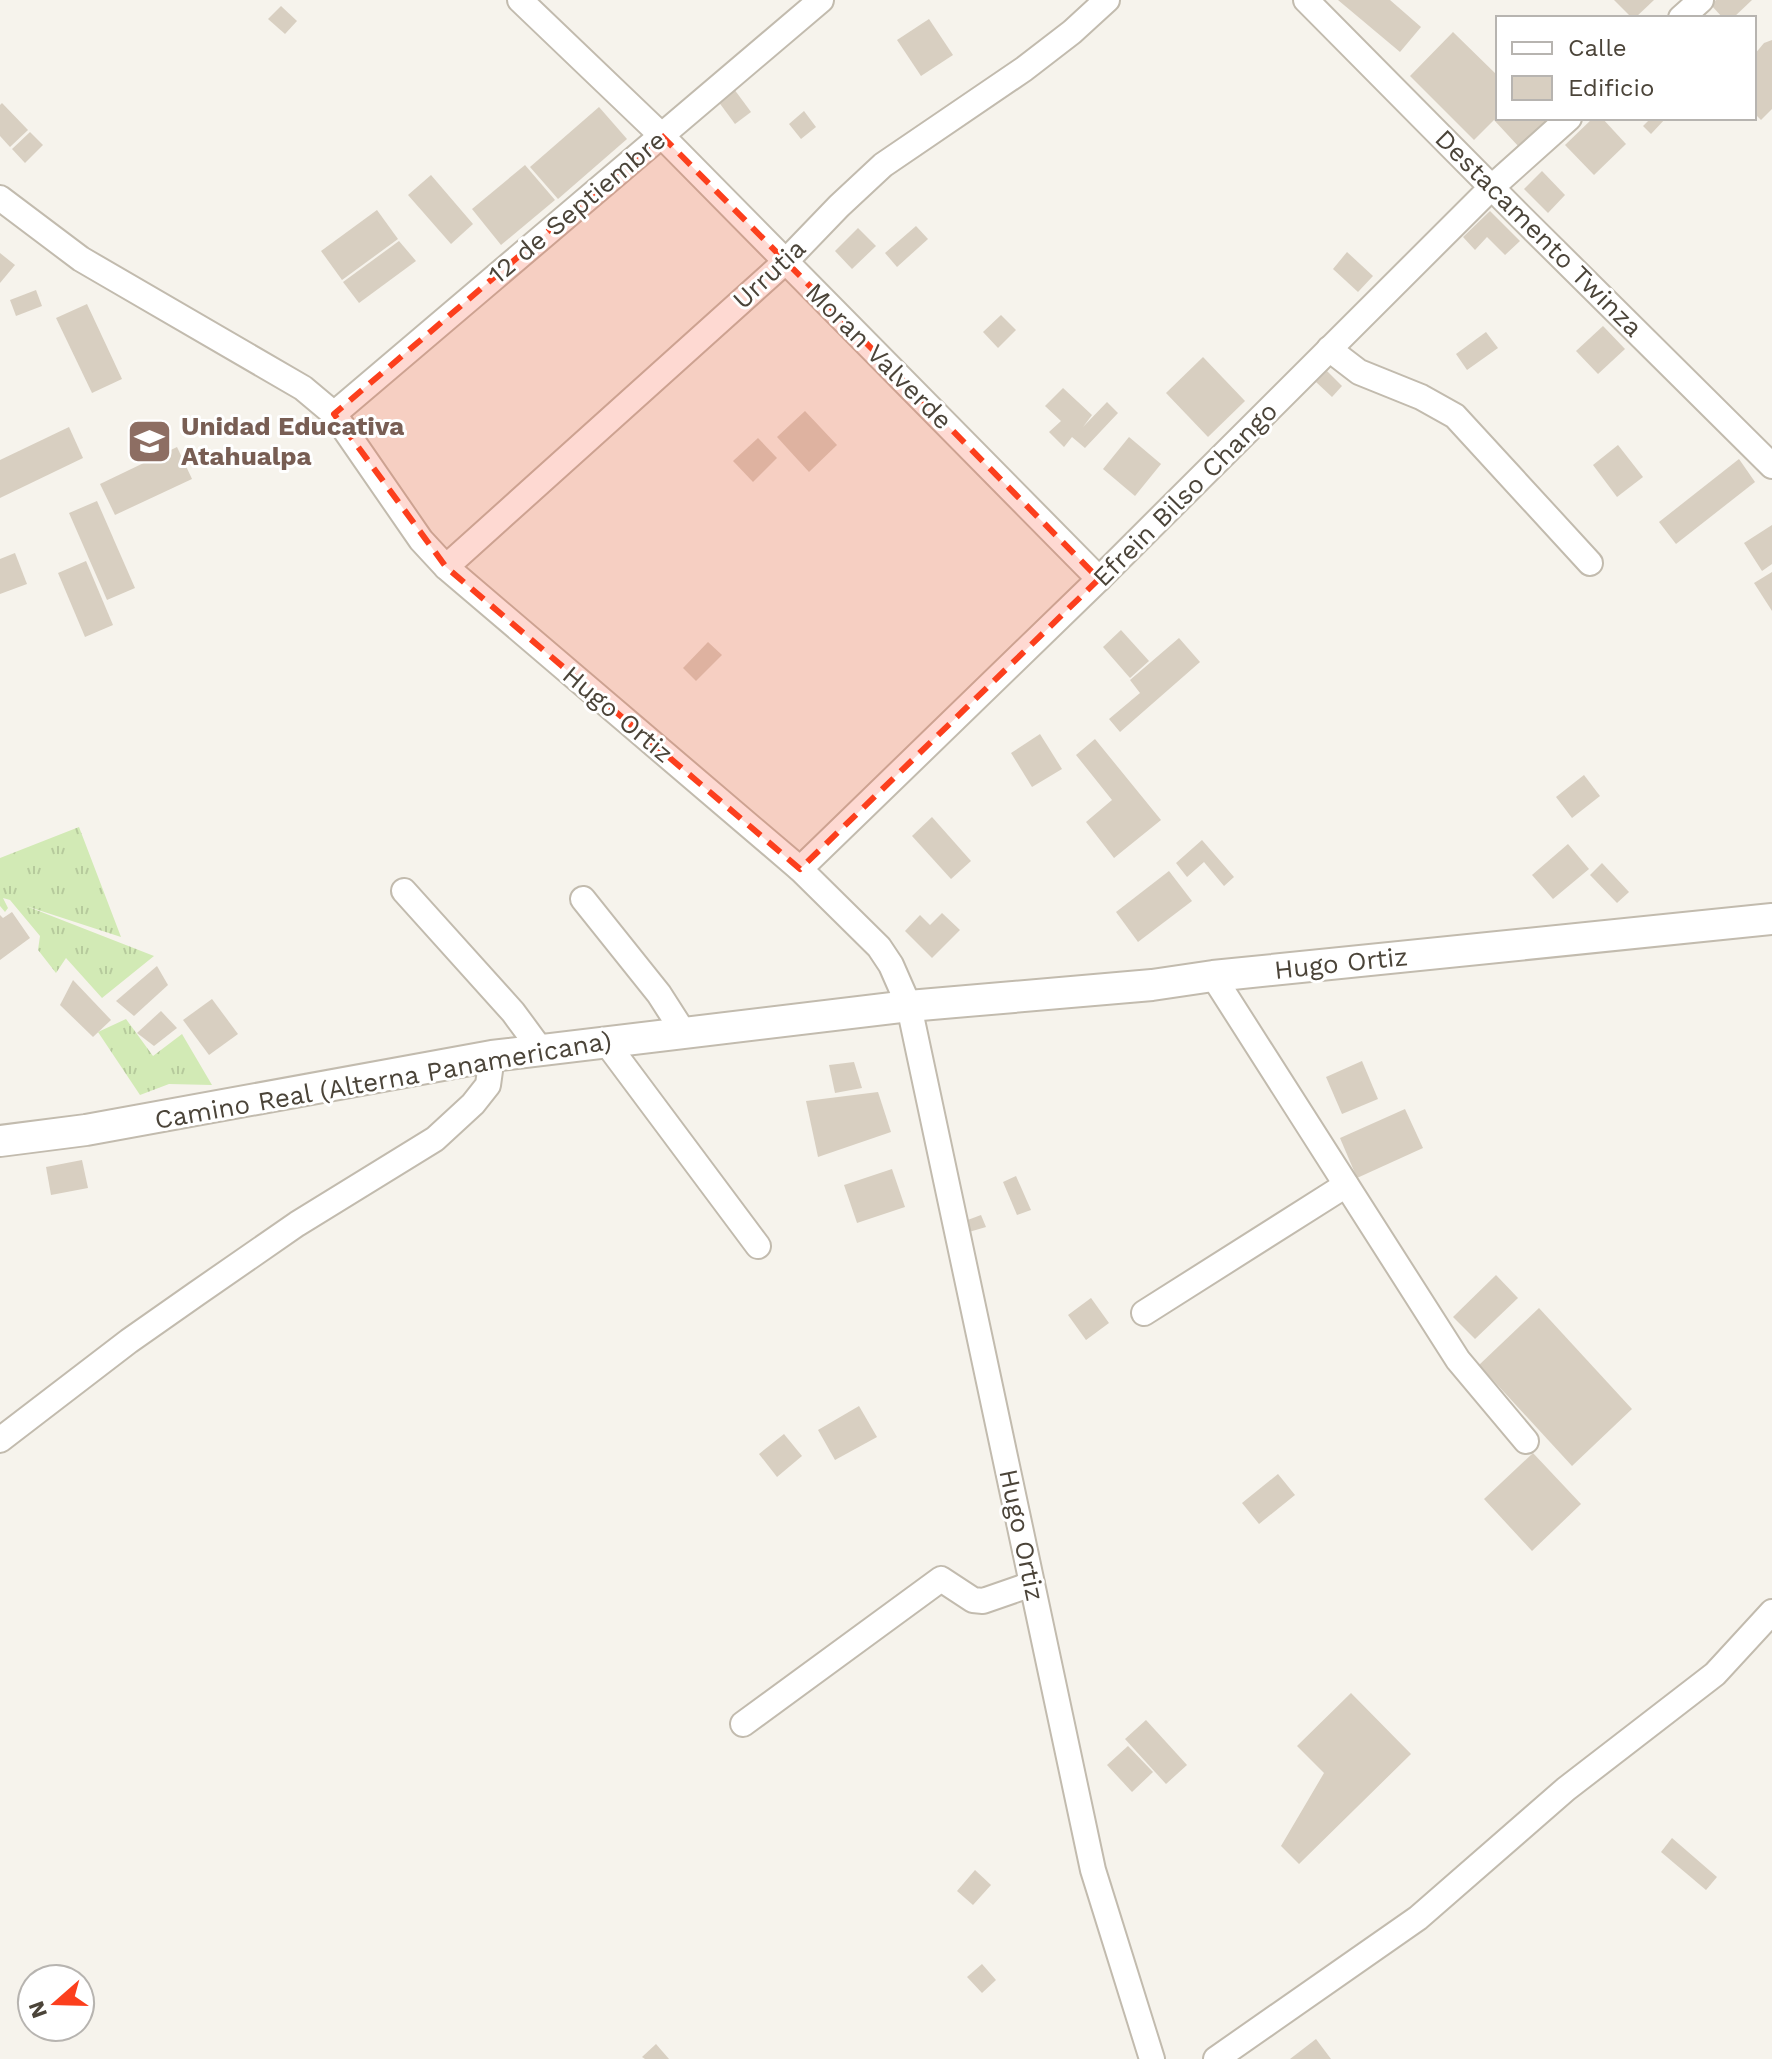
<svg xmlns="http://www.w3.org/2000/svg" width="1772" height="2059" font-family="'Work Sans',sans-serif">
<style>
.grass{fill:url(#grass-tufts)}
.building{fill:#d8cfc1}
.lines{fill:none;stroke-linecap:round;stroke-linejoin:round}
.minor-casing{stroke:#c2bbae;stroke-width:28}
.tertiary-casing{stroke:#c2bbae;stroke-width:34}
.minor{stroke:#fff;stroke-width:24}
.tertiary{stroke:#fff;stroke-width:30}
.marked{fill:#fc3f1d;fill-opacity:0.2;stroke:#fc3f1d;stroke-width:6;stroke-dasharray:16 10;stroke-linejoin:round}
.labels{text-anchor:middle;stroke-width:6;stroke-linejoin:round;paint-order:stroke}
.street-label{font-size:26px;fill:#4b4439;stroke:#fff}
.education-label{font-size:26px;font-weight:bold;fill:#785e54;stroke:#fff;text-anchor:start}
</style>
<defs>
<pattern id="grass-tufts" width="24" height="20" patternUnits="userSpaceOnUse" patternTransform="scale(2)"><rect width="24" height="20" fill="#d2eab5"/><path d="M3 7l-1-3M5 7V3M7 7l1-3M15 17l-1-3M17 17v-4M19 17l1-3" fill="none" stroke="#b6ca9c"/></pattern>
</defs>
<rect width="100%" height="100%" fill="#f6f3ec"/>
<g class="grass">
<polygon points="79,827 121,937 26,906 154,956 102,998 66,958 56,973 38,950 40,936 10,900 3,898 8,908 5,912 0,906 0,858"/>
<polygon points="126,1019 153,1056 182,1034 212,1085 169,1084 140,1095 98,1032"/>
</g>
<g class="building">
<polygon points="1338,0 1390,0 1421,27 1400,52"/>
<polygon points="1614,0 1654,0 1635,18 1632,18"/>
<polygon points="1716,0 1752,0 1733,18 1723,18 1711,5"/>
<polygon points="281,6 297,21 285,34 268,19"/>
<polygon points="929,19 953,55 921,76 897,40"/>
<polygon points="1453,32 1498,76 1498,118 1555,118 1519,147 1494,120 1474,140 1410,76"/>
<polygon points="1772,40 1772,109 1761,120 1754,113 1754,55 1764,43"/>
<polygon points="734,89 751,112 735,124 718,101"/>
<polygon points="2,103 28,130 10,147 0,136 0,105"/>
<polygon points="599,107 627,139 558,199 530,167"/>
<polygon points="804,111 816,127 801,139 789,124"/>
<polygon points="1593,118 1602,118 1626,144 1594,175 1565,145"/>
<polygon points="1649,118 1666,118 1651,134 1643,126 1650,119"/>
<polygon points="30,132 43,145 25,163 12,149"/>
<polygon points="525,165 555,200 501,245 472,209"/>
<polygon points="1542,171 1565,195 1548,213 1524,189"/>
<polygon points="431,175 473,224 451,244 408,195"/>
<polygon points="377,210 398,239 342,280 321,251"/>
<polygon points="1490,211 1520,241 1505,255 1487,237 1475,250 1463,237"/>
<polygon points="916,226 928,239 897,267 885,253"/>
<polygon points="858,228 876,246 852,269 835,251"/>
<polygon points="399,241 416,261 359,303 343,282"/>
<polygon points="1347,252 1373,276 1358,292 1333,269"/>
<polygon points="0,253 15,265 0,283"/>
<polygon points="36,290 42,306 16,316 10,300"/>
<polygon points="87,304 122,379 92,393 56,318"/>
<polygon points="1001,315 1016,330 998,348 983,332"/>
<polygon points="1603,326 1625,349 1598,374 1576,351"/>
<polygon points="1486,332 1498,348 1467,370 1456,354"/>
<polygon points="1203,357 1245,401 1208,437 1166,393"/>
<polygon points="1327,371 1342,386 1332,397 1316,382"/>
<polygon points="1063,388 1092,415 1083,427 1107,402 1118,413 1085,448 1072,437 1064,447 1049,432 1061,421 1045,406"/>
<polygon points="805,411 837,445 809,472 777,437"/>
<polygon points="69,427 83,458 0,498 0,460"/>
<polygon points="1129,437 1161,464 1135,496 1103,469"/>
<polygon points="758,438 777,458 753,482 733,461"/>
<polygon points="1618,445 1643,477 1617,497 1593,465"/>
<polygon points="177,447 192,479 115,515 100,484"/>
<polygon points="1739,459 1755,482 1676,544 1659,522"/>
<polygon points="97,501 135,588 107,600 69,513"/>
<polygon points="1772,525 1772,564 1762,571 1744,543"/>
<polygon points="15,553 27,584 0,594 0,559"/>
<polygon points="86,561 113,625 85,637 58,573"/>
<polygon points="1772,572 1772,611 1754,583"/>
<polygon points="1121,630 1149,661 1130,678 1103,647"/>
<polygon points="1179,638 1200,662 1120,732 1109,719 1140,693 1130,680"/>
<polygon points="708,642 722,655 696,681 683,668"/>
<polygon points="1040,734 1062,769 1032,787 1011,753"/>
<polygon points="1095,739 1161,820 1114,858 1086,822 1112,800 1076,755"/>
<polygon points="1584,775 1600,796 1572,818 1556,797"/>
<polygon points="932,817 971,861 951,879 912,836"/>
<polygon points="1202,840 1234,877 1224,886 1204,862 1187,877 1176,863"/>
<polygon points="1568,844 1589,869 1553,899 1532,875"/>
<polygon points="1602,863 1629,892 1617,903 1590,875"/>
<polygon points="1169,871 1192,901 1138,942 1116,912"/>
<polygon points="12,912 30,938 0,960 0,915 3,918"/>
<polygon points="942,913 960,930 932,958 905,931 920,915 930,925"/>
<polygon points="157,966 168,985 134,1016 116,1001"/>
<polygon points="73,980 111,1020 93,1037 60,1005"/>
<polygon points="212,999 238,1034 209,1055 183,1020"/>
<polygon points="161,1011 177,1028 154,1046 137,1033"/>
<polygon points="1362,1061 1378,1099 1342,1114 1326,1077"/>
<polygon points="854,1062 862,1088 835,1093 829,1065"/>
<polygon points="878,1092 891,1132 818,1157 806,1101"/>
<polygon points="1405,1109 1423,1148 1357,1178 1340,1138"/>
<polygon points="82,1160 88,1188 51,1195 46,1167"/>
<polygon points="892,1169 905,1207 857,1223 844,1185"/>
<polygon points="1016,1176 1031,1210 1017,1215 1003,1182"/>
<polygon points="981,1215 986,1227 969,1232 965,1221"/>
<polygon points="1496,1275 1518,1298 1475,1339 1453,1317"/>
<polygon points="1091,1298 1109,1323 1086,1340 1068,1315"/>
<polygon points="1539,1308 1632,1409 1572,1466 1479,1365"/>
<polygon points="859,1406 877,1437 835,1460 818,1430"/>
<polygon points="784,1434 802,1456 777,1477 759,1454"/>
<polygon points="1533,1453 1581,1504 1532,1551 1484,1499"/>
<polygon points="1278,1474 1295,1495 1259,1524 1242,1503"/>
<polygon points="1351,1693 1411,1754 1299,1864 1281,1846 1324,1773 1297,1746"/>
<polygon points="1146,1720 1187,1765 1166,1784 1125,1739"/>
<polygon points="1128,1746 1153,1772 1132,1792 1107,1765"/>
<polygon points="1672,1838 1717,1877 1706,1890 1661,1852"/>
<polygon points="975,1870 991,1885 973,1905 957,1891"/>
<polygon points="982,1964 996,1980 982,1993 967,1977"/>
<polygon points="1316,2039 1331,2059 1290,2059"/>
<polygon points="656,2044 669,2059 645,2059 642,2057"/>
</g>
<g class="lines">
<defs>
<g id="minor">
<polyline points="520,0 661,135 1099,579"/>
<polyline points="1306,0 1522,218 1772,466"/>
<polyline points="1681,18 1701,0"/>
<polyline points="0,198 81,259 303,388 334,414 421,540 446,567 800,869 879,947 891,965 909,1006 1093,1870 1152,2059"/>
<polyline points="1329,349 1359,372 1421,397 1455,416 1590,563"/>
<polyline points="334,414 821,0"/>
<polyline points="446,567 786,261 839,206 883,165 1024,69 1072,32 1107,0"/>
<polyline points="800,869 1099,579 1492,187 1569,118"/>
<polyline points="404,891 513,1012 541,1050"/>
<polyline points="583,899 659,994 684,1033"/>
<polyline points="1213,976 1458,1360 1526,1441"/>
<polyline points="605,1041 758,1246"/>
<polyline points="1144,1313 1346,1185"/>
<polyline points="0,1440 129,1341 196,1294 297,1224 435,1139 473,1104 488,1085 492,1056"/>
<polyline points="743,1724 941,1579 973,1600 983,1601 1032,1584"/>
<polyline points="1216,2059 1418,1918 1566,1789 1715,1674 1772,1612"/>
</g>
<polyline id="tertiary" points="0,1141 86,1130 492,1056 909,1006 1152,985 1213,976 1772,919"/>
</defs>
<use href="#minor" class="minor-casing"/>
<use href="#tertiary" class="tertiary-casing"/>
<use href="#minor" class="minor"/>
<use href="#tertiary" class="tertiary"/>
</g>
<path class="marked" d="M661,135L1099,579L800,869L446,567L334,414Z"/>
<defs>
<symbol id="school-square" viewBox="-11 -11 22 22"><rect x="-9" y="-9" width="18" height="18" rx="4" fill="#8d6e63" stroke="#fff"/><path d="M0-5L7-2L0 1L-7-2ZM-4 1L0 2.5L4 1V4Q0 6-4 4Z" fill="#fff"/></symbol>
</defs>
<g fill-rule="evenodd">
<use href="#school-square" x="124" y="416" width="51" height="51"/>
</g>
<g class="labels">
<g class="street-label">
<text transform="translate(577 207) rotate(-40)" y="9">12 de Septiembre</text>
<text transform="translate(1539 233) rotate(45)" y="9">Destacamento Twinza</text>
<text transform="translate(769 274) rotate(-43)" y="9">Urrutia</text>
<text transform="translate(879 356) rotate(45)" y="9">Moran Valverde</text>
<text transform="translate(1185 494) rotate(-45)" y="9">Efrein Bilso Chango</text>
<text transform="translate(618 714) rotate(40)" y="9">Hugo Ortiz</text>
<text transform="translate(1341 963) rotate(-6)" y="9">Hugo Ortiz</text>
<text transform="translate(383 1080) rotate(-10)" y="9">Camino Real (Alterna Panamericana)</text>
<text transform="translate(1022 1535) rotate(78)" y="9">Hugo Ortiz</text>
</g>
<g class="education-label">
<text x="181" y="435">Unidad Educativa<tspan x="181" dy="30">Atahualpa</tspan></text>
</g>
</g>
<rect x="1496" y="16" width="260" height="104" fill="#ffffff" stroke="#b7b4b0" stroke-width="2"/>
<rect x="1512" y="42" width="40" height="12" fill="#ffffff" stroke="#b7b4b0" stroke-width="2"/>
<text x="1568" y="56" font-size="24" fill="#4b4439">Calle</text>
<rect x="1512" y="76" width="40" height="24" fill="#d8cfc1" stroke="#b7b4b0" stroke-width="2"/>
<text x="1568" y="96" font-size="24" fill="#4b4439">Edificio</text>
<g transform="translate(56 2003) rotate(250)"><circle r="38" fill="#ffffff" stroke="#b7b4b0" stroke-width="2"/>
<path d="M0-6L14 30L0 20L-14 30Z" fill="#fc3f1d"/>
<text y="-12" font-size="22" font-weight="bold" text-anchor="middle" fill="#4b4439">N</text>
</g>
</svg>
